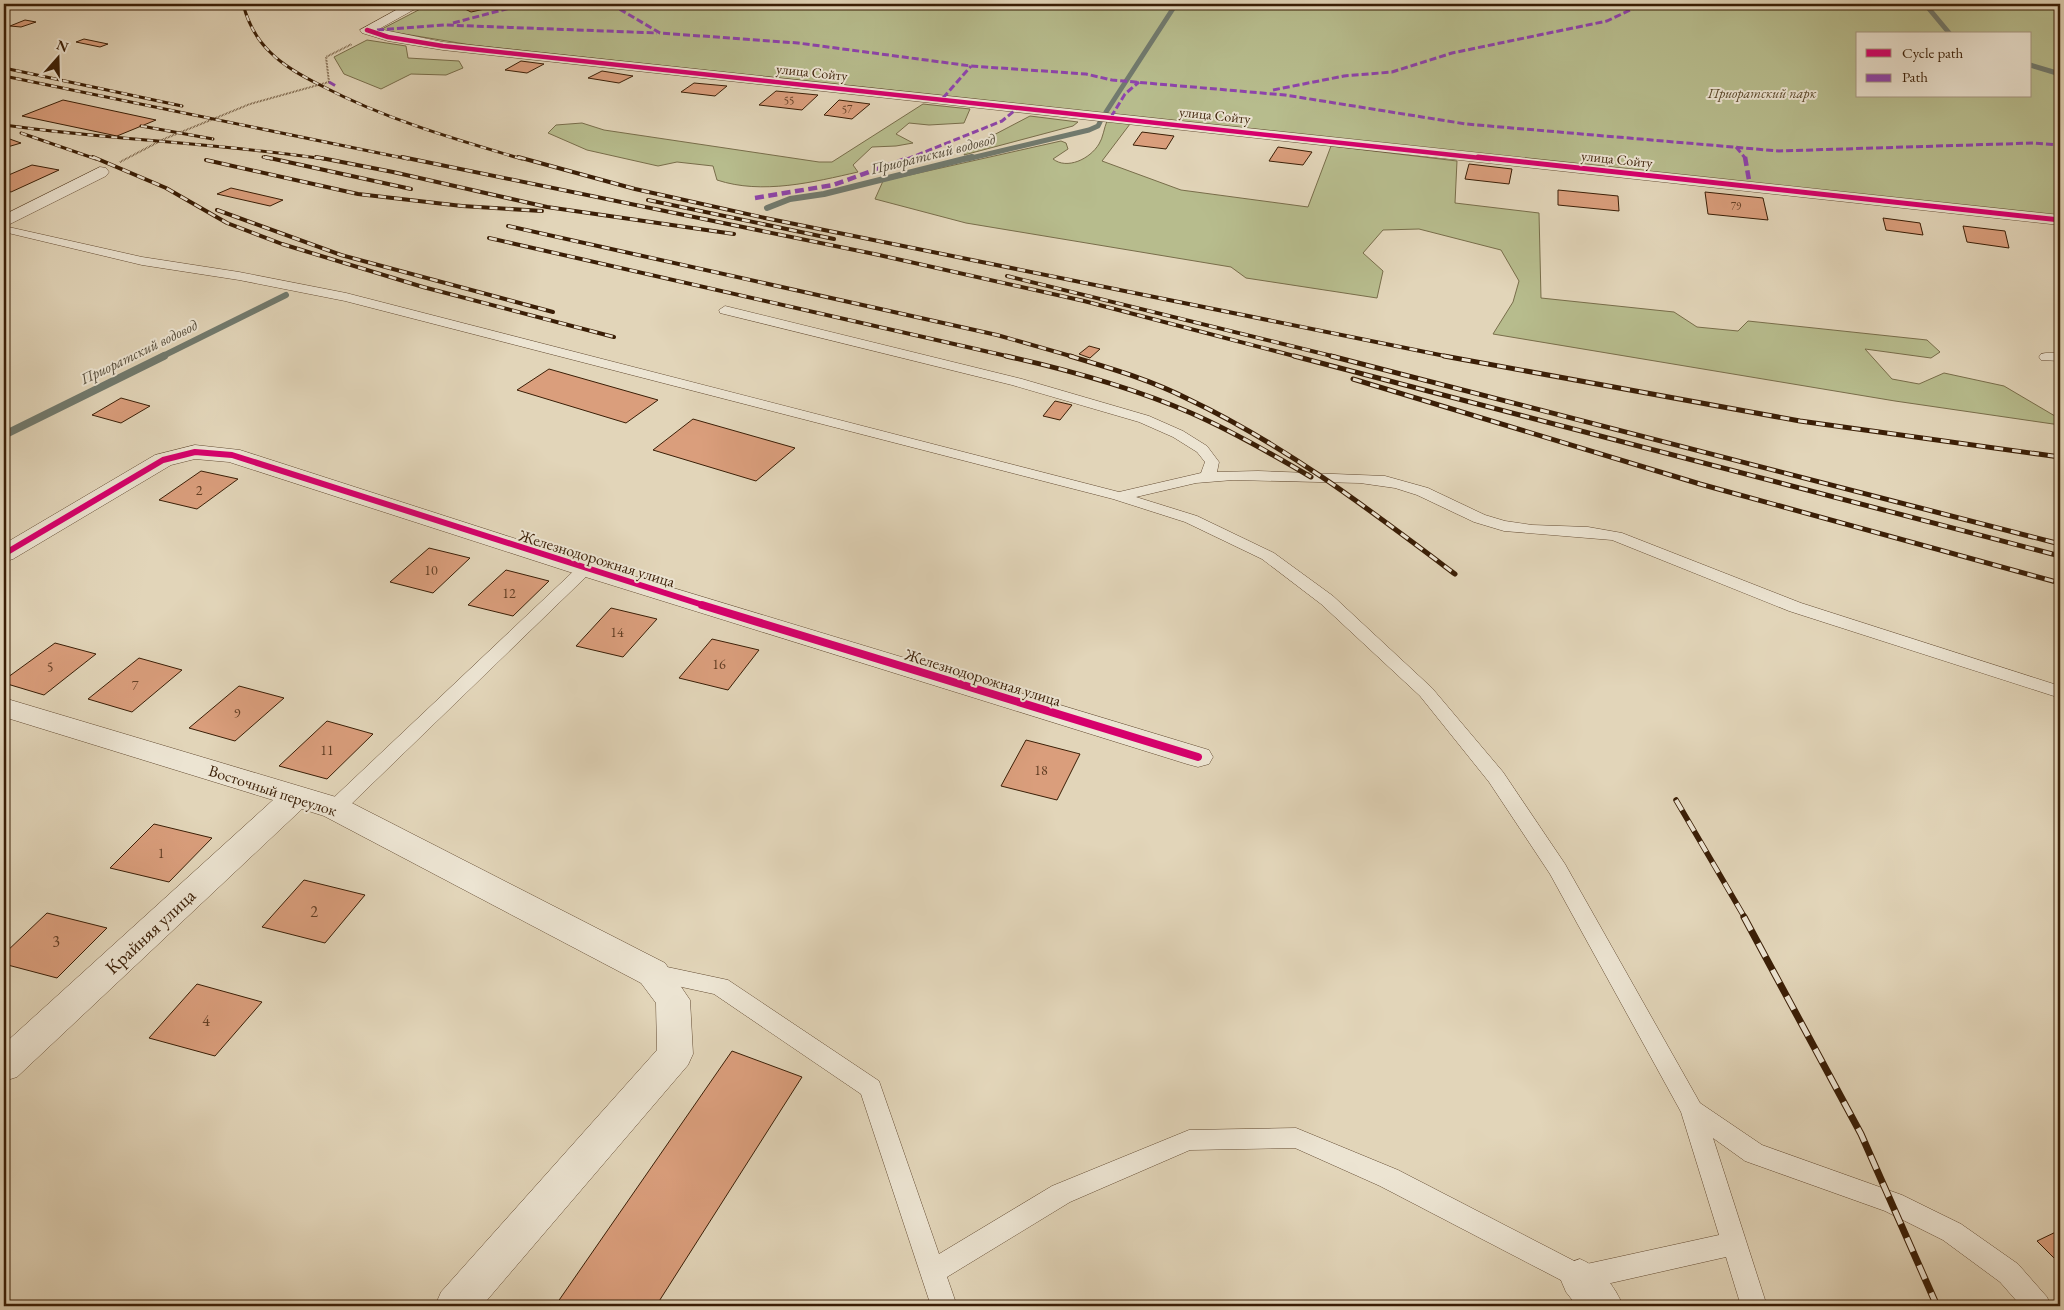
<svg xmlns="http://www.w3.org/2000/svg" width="2064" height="1310" font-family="'EB Garamond',serif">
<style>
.green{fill:#b7bc8d;stroke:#786d4a;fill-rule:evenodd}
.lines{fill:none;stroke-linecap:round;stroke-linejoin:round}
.stream-far2{stroke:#717a6e;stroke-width:5}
.stream-far1{stroke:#717a6e;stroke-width:6}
.stream{stroke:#717a6e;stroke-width:8}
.building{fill:#da9e7c;stroke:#3a1e06}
.lane-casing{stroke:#644c33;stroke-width:1}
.street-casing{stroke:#644c33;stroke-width:1}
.path{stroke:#3a1e06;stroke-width:2;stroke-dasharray:0.5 1;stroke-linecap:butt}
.lane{fill:#ece4d2;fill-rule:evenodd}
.street{fill:#ece4d2;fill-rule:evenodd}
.rail-far4-casing{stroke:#3a1e06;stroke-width:3}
.rail-far3-casing{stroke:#3a1e06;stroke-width:4}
.rail-far2-casing{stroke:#3a1e06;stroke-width:5}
.rail-far1-casing{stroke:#3a1e06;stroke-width:5.5}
.rail-casing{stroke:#3a1e06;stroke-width:7}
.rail-far4{stroke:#ece4d2;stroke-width:2;stroke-dasharray:6;stroke-linecap:butt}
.rail-far3{stroke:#ece4d2;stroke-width:2.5;stroke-dasharray:8;stroke-linecap:butt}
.rail-far2{stroke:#ece4d2;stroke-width:3;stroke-dasharray:9;stroke-linecap:butt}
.rail-far1{stroke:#ece4d2;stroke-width:4;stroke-dasharray:12;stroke-linecap:butt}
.rail{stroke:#ece4d2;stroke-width:5;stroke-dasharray:15;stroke-linecap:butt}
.quiet-far1{stroke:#8e44ad;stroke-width:3;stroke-dasharray:7 3;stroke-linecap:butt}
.quiet{stroke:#8e44ad;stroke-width:4.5;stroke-dasharray:9 4.5;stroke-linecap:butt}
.cycleway-far3-casing{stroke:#ece4d2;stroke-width:6}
.cycleway-far2-casing{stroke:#ece4d2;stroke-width:7}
.cycleway-far1-casing{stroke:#ece4d2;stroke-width:9}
.cycleway-casing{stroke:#ece4d2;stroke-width:11}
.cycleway-far3{stroke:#d6006c;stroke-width:4.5}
.cycleway-far2{stroke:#d6006c;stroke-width:5}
.cycleway-far1{stroke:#d6006c;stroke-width:6}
.cycleway{stroke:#d6006c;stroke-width:8}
.labels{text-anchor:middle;stroke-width:4;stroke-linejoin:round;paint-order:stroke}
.far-number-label{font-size:11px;fill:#623e24}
.far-street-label{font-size:14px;fill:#3a1e06;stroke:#ece4d2}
.far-park-label{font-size:14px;font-style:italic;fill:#594628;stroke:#ece4d2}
.number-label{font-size:14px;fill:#623e24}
.far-water-label{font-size:15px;font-style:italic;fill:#554c3a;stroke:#ece4d2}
.street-label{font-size:16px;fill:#3a1e06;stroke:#ece4d2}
.near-number-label{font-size:16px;fill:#623e24}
.near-street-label{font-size:19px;fill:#3a1e06;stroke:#ece4d2}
</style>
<rect width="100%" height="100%" fill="#e2d5b9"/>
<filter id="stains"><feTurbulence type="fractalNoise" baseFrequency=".004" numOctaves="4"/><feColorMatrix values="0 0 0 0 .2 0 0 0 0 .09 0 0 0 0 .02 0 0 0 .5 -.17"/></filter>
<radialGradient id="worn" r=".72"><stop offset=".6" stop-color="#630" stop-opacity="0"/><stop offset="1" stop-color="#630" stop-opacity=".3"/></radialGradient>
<g class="green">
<path d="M430,4H2060V216L471,45L380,30ZM1858,34H2030V96H1858Z"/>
<polygon points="367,40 406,46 408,58 459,61 463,68 446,75 411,74 381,89 344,74 334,57"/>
<path d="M923,104L970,109L964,123L929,125L909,123L896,134L913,143L896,146L872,147L853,165L858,172C814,182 762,195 717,180L713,166L677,162L658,166L587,150L548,133L556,125L582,123L604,130L819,162H832Z"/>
<polygon points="1030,116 1078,122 1073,126 964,155 967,149"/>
<path d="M1107,121L1130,124L1102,161L1181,190L1308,207L1331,146L1457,161L1455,203L1539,213L1541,298L1674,312L1697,327L1738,331L1748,321L1927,340L1940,352L1931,358L1865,349L1892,379L1919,384L1944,373L2004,386L2060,419V425L1895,401L1493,334L1513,302L1519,281L1501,250L1419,229L1383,230L1363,253L1383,271L1377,298L1246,278L1231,267L966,223L875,199L883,181L1061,141L1066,143L1068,149L1053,159C1067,170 1090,159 1099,144C1103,138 1104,128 1107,121Z"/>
</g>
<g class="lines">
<g class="stream-far2">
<polyline points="1925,4 1950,34"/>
<polyline points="2030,65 2060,74"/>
<polyline points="1106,112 1176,4"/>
<polyline points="967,159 1089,130 1098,126 1101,120"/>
</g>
<g class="stream-far1">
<polyline points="767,208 790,199 824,194 972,157"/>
<polyline points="161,357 286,295"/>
</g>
<polyline class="stream" points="4,435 164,356"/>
</g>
<g class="building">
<polygon points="455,4 501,4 503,5 471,12"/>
<polygon points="25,20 36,22 21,27 10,26"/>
<polygon points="84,39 108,44 100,47 76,42"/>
<polygon points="521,61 544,64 527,73 505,70"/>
<polygon points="602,71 633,76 619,83 588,78"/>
<polygon points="694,83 727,86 715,96 681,92"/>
<polygon points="776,91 818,95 802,110 759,105"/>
<polygon points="63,100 156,120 117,136 22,116"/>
<polygon points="839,100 870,104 852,119 824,115"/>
<polygon points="1142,132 1174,136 1166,149 1133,145"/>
<polygon points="4,137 21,143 4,148"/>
<polygon points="1278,147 1312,152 1303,165 1269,161"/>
<polygon points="1469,164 1512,169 1509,184 1465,179"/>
<polygon points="32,165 59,170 11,192 4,190 4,177"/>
<polygon points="231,188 283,200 270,206 217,194"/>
<polygon points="1558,190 1618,196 1619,211 1558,205"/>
<polygon points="1705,192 1763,198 1768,220 1708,214"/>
<polygon points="1883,218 1920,223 1923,235 1886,230"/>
<polygon points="1963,226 2005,231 2009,248 1967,242"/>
<polygon points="1089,346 1100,349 1090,358 1079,354"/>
<polygon points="549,369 658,400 626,423 517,390"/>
<polygon points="121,398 150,406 121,423 92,415"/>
<polygon points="1055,401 1072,405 1060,420 1043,416"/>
<polygon points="693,419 795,448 756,481 653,450"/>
<polygon points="201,471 238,479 197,509 159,500"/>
<polygon points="429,548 470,558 433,593 390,582"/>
<polygon points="506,570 549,581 513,616 468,605"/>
<polygon points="611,608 657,619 623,657 576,646"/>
<polygon points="712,639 759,650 728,690 679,678"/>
<polygon points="55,643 96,654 44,695 4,683 4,680"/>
<polygon points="139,658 182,670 132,712 88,699"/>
<polygon points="239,686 284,698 235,741 189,728"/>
<polygon points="327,721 373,734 327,779 279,766"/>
<polygon points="1026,740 1080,754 1057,800 1001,786"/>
<polygon points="154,824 212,838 169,882 110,868"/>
<polygon points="304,880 365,895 325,943 262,927"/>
<polygon points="47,913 107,928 57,978 4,964 4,954"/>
<polygon points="197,984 262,1002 215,1056 149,1038"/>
<polygon points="732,1051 802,1077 656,1306 555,1306"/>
<polygon points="2060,1230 2060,1264 2037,1241"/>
</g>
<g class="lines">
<defs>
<g id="lane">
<polygon points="4,226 142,257 239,272 346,293 1119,492 1201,473 1205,462 1197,452 1173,437 1139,422 1012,385 720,313 719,310 725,306 1022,379 1149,416 1183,431 1207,446 1219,462 1217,472 1258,471 1385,476 1428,488 1485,515 1505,521 1532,525 1588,527 1622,533 1801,603 2060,686 2060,698 1789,611 1612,540 1504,531 1474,522 1417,495 1395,488 1360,483 1233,480 1196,483 1136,497 1197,516 1274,553 1333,596 1432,688 1503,772 1565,864 1700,1103 1762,1145 1902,1195 1961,1224 2018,1264 2047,1297 2051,1306 2021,1306 2000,1282 1943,1240 1885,1211 1745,1161 1713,1138 1767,1306 1741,1306 1726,1257 1580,1290 1380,1186 1295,1148 1190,1150 1070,1202 947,1277 957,1306 931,1306 861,1094 714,994 645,979 642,973 645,967 653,964 728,980 879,1081 939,1254 1052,1186 1189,1130 1296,1128 1398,1170 1582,1265 1719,1235 1681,1112 1550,874 1489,782 1420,696 1321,604 1262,559 1185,522 1113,499 345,301 239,280 142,265 4,232"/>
<polygon points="2046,353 2060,353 2060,361 2041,360 2039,357 2041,354"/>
<polygon points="585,564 593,569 591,572 342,813 335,815 328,813 325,808 328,803 579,566"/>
</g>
<g id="street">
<polygon points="407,4 424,4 379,29 443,42 2060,215 2060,225 443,50 388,41 362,33 360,30"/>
<polygon points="100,167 106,168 109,172 106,176 4,227 4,215"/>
<polygon points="195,445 240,450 594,564 1209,750 1213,757 1209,764 1198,767 1187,764 576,574 229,462 195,459 171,465 13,559 4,562 4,544 155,455"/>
<polygon points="4,698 346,800 665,963 690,1000 693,1054 688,1065 482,1306 435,1306 441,1292 657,1050 656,1003 641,983 324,816 302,809 17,1077 4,1081 4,1044 273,800 4,717"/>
<path d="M1580,1259C1600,1267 1615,1286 1623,1306H1577L1566,1292L1560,1278L1566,1264Z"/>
</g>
</defs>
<use href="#lane" class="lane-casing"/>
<use href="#street" class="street-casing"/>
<polyline class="path" points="120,162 164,139 250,104 329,82 326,57 352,44"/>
<use href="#lane" class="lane"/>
<use href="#street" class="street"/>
<defs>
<g id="rail-far4">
<path d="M243,4C248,23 257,40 271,53C285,67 304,77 322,86C385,119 454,139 522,159"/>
<polyline points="4,68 182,106"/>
<polyline points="4,76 408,159"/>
<path d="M4,125C110,140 218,143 324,159"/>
<polyline points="141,126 213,139"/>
<polyline points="21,133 96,159"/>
<polyline points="263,157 271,159"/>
</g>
<g id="rail-far3">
<polyline points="93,157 166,188 227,223 282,244 423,287 614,337"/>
<polyline points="265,157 411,189"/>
<polyline points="316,157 393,172 547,207 734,234"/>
<polyline points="402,157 879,255 1084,301 1298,357"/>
<polyline points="518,157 635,189 765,218 1450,357"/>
<polyline points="206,160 358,194 462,206 542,211"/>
<polyline points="648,200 834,239"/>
<polyline points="217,210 341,255 553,312"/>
<polyline points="508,226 997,335 1074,357"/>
<polyline points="489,238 1011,357"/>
<polyline points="1007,276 1336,357"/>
</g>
<g id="rail-far2">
<path d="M1006,356C1069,370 1131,387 1191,413C1232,431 1272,454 1311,477"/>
<path d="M1070,356C1110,368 1151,380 1188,399C1285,445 1370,510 1455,574"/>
<polyline points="1294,356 2060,556"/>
<polyline points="1331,356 2060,544"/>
<polyline points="1444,356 1800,421 2060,457"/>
<polyline points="1353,379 1700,484 2060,583"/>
</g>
<polyline id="rail-far1" points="1676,800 1745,918"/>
<polyline id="rail" points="1744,917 1861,1134 1937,1306"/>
</defs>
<use href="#rail-far4" class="rail-far4-casing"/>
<use href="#rail-far3" class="rail-far3-casing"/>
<use href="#rail-far2" class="rail-far2-casing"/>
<use href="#rail-far1" class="rail-far1-casing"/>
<use href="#rail" class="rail-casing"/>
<use href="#rail-far4" class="rail-far4"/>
<use href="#rail-far3" class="rail-far3"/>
<use href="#rail-far2" class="rail-far2"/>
<use href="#rail-far1" class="rail-far1"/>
<use href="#rail" class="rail"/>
<g class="quiet-far1">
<polyline points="611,4 660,33 798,43 971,66 1086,74 1112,80 1285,95 1466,124 1779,151 2034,143 2060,145"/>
<polyline points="453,23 525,4"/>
<polyline points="377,30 444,25 657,33"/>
<polyline points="329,82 336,86"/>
<polyline points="1273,90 1344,76 1392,72 1452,53 1607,21 1643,4"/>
<polyline points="943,98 971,66"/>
<polyline points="1111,117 1125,94 1139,82"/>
<polyline points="1736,147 1746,159"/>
<polyline points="907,159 1002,121 1019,107"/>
</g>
<g class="quiet">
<polyline points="1745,157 1750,186"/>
<polyline points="755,198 833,185 911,157"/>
</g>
<defs>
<polyline id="cycleway-far3" points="367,30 388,37 443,46 1490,159"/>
<polyline id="cycleway-far2" points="1478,157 2060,220"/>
<polyline id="cycleway-far1" points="4,554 163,460 195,452 232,455 706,606"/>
<polyline id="cycleway" points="702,605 1198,757"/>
</defs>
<use href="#cycleway-far3" class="cycleway-far3-casing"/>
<use href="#cycleway-far2" class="cycleway-far2-casing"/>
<use href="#cycleway-far1" class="cycleway-far1-casing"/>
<use href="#cycleway" class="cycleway-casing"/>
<use href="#cycleway-far3" class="cycleway-far3"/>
<use href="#cycleway-far2" class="cycleway-far2"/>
<use href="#cycleway-far1" class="cycleway-far1"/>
<use href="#cycleway" class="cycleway"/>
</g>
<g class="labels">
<g class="far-number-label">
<text x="789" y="104">55</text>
<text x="847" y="113">57</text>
<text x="1736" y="210">79</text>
</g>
<g class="far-street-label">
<text transform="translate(812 72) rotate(6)" y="5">улица Сойту</text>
<text transform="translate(1215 115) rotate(6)" y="5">улица Сойту</text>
<text transform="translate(1617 159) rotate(6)" y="5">улица Сойту</text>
</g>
<g class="far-park-label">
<text x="1762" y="98">Приоратский парк</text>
</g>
<g class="number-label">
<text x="199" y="495">2</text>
<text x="431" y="575">10</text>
<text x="509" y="598">12</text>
<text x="617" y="637">14</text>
<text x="719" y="669">16</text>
<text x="50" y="672">5</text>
<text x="135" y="690">7</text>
<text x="237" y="718">9</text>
<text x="327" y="755">11</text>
<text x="1041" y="775">18</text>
<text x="161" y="858">1</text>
</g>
<g class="far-water-label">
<text transform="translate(933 154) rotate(-14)" y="5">Приоратский водовод</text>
<text transform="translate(139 352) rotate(-26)" y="5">Приоратский водовод</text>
</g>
<g class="street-label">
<text transform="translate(597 558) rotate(17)" y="6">Железнодорожная улица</text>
<text transform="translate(983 677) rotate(17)" y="6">Железнодорожная улица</text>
<text transform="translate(273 790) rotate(18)" y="6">Восточный переулок</text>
</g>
<g class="near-number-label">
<text x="314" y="917">2</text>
<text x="56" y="947">3</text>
<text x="206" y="1026">4</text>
</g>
<g class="near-street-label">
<text transform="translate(150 931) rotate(-43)" y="7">Крайняя улица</text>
</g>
</g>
<rect width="2064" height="1310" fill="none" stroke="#e2d5b9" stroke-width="20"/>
<rect x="5" y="5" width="2054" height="1300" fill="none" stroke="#3a1e06" stroke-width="2.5"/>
<rect x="10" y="10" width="2044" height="1290" fill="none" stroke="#3a1e06"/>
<rect x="1856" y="32" width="175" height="65" fill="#ece4d2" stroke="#a59580"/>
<rect x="1866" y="49" width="25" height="8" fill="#d6006c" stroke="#a59580"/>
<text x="1902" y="58" font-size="15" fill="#3a1e06">Cycle path</text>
<rect x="1866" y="74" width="25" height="8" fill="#8e44ad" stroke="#a59580"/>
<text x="1902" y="82" font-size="15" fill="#3a1e06">Path</text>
<g transform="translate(58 58) rotate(20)" stroke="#ece4d2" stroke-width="4" paint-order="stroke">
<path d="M0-4L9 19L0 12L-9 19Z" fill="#3a1e06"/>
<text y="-8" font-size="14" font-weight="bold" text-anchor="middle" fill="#3a1e06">N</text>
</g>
<rect width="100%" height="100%" filter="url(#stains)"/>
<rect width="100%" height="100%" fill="url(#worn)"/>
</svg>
